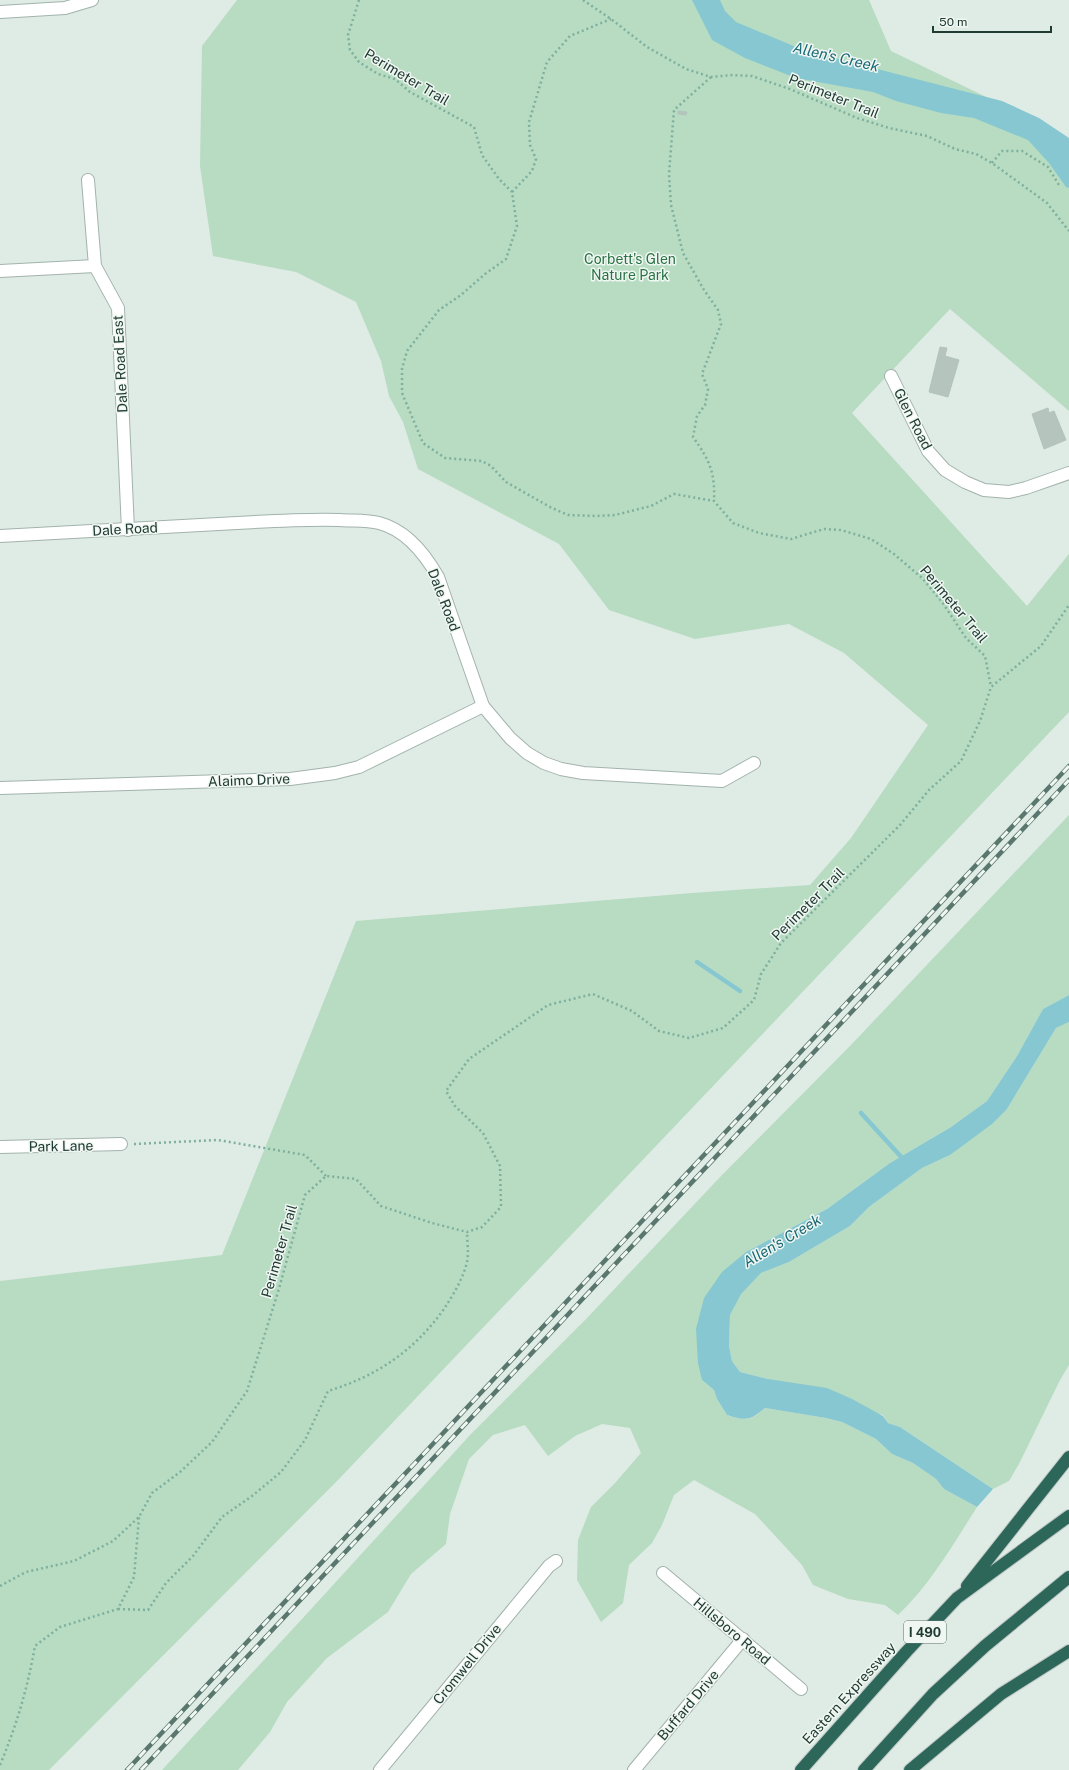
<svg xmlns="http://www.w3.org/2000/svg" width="1069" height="1770" font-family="'Public Sans',sans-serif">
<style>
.green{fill:#b7dcc1}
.water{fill:#86c7d1}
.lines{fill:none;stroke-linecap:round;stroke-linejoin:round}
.stream{stroke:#86c7d1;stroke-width:4.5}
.building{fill:#b5c5be;stroke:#b2c4bc}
.street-casing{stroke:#a2b3ac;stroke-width:14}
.highway-casing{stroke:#c1c8c6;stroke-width:14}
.path{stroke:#7faf9f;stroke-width:2.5;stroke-dasharray:2 3;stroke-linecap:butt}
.street{stroke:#fff;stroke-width:12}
.highway{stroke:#2c675a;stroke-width:12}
.rail-casing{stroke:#5a776f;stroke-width:4.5}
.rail{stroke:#f0f7f3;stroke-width:3;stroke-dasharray:9;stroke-linecap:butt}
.labels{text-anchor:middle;stroke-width:3;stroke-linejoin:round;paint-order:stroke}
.shield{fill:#f0f7f3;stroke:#5e736d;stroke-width:1}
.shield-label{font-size:13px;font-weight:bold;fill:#203b33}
.street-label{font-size:14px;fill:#203b33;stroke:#f0f7f3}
.park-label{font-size:14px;fill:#2a7245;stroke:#f0f7f3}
.water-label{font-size:15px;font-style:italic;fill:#1a6977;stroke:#f0f7f3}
</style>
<rect width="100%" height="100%" fill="#dfebe5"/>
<g class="green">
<polygon points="237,0 869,0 891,51 1030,118 1069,141 1069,411 950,309 852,413 1027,606 1069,554 1069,712 339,1479 49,1770 0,1770 0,1281 222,1255 356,921 692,893 810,885 851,838 928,725 844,653 789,624 695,639 609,610 559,544 418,469 403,422 389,396 381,361 356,302 296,272 213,256 200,166 202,46"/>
<path d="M1069,815V995L1043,1009L1017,1056L987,1101L951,1127L890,1163L827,1209L746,1252L702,1380L714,1390L717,1399L727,1415C745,1421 751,1421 765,1408L826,1418L842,1422L876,1439L892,1454L913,1463L936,1479L944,1489L977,1507C954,1543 930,1585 898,1615L885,1605L848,1599L813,1585L802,1565L755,1514L694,1480L674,1495L662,1525L652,1543L629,1565L623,1603L601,1622L577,1580L578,1540L591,1507L615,1483L641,1453L630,1428L602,1424L575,1436L548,1456L525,1425L493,1435L469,1459L450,1514L446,1544L411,1574L388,1612L327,1658L287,1702L270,1732L238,1770H162L302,1619L471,1434L588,1317L722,1175L851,1045Z"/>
<polygon points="1069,1022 1069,1365 1060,1380 1020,1462 1009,1481 993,1489 900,1427 888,1423 883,1415 768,1379 740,1372 732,1361 729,1346 730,1315 740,1294 761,1273 789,1262 850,1226 869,1207 922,1168 950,1155 1007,1109 1056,1028"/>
</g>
<g class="water">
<polygon points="692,0 720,0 725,11 736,22 803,50 1002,101 1039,118 1069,138 1069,188 1066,187 1049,163 1028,140 974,118 941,113 896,101 873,92 796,78 745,58 712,40"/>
<path d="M1069,995V1022L1056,1028L1007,1109L992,1124L950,1155L922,1168L869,1207L850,1226L789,1262L761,1273L741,1294L730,1315L729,1346L732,1361L740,1372L768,1379L827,1388L852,1399L883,1416L888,1423L900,1427L993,1489L977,1507L944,1489L936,1479L913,1463L892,1454L876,1439L842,1422L826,1418L765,1408C750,1421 746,1421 727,1415L717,1399L714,1390L702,1380L698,1363L696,1329L704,1298L722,1272L746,1252L827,1209L890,1163L951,1127L987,1101L1017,1056L1043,1009Z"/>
</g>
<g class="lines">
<g class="stream">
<polyline points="697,962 740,991"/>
<polyline points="861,1113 904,1160"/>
</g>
</g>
<g class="building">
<polygon points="678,111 687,112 686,115 678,114"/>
<polygon points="940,347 947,348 945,356 959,360 948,397 929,392"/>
<polygon points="1048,408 1049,413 1054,411 1066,440 1044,449 1032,414"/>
</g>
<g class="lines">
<defs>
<g id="street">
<polyline points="0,12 65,8 92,0"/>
<polyline points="88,180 95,266 118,308 128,530"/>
<polyline points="0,271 95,266"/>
<polyline points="891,376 928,451 945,470 965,482 984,490 1009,492 1026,488 1069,473"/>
<path d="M0,536C79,532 158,528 237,523C271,521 305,519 340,520C353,521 367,520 379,523C406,530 425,554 438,577L483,706L510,738L527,753L544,763L561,769L583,773L722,781L754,763"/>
<polyline points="0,788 290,779 335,773 359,767 483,706"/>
<polyline points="0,1147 121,1144"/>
<polyline points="663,1573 801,1689"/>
<polyline points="380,1770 549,1566 556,1561"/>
<polyline points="634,1770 743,1639"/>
</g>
<g id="highway">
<polyline points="967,1586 1069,1457"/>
<polyline points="801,1770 907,1651 957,1598 1069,1516"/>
<polyline points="864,1770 933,1694 985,1646 1069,1577"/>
<polyline points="910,1770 1001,1694 1069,1651"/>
</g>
</defs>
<use href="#street" class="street-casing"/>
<use href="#highway" class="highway-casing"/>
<g class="path">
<polyline points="359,0 348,35 350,50 359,62 378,74 395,79 410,92 474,127 482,155 499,179 512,192 517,226 506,259 485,274 461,295 439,310 407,351 402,369 402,393 423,443 445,458 482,461 491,466 506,482 550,507 568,515 597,516 615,515 651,506 674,494 714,501 733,523 759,533 791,539 824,529 841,530 871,539 894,554 922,578 942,602 966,638 985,656 991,687"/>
<polyline points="583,0 611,19 647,47 686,69 711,77 732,75 752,76 790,89 857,118 889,128 927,136 955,149 976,154 992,163 1047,203 1069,231"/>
<path d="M711,77L674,110L669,174L671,205L683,253L704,290L718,310L721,324L702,374L708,389L705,405L697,416L693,437C710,461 715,472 714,501"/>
<polyline points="992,163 1002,151 1022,151 1048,167 1059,185"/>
<polyline points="512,192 532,171 536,159 530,145 529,122 547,62 570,36 611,19"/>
<polyline points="134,1144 218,1140 305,1155 326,1176"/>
<polyline points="0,1586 26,1572 74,1561 113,1541 139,1517 152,1493 180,1472 212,1442 247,1391 278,1292 305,1195 326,1176 356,1179 381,1206 432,1223 467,1232 482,1227 501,1207 500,1166 483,1133 455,1106 446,1091 469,1059 548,1005 593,994 632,1011 659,1031 689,1038 723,1028 754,1000 761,974 781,943 900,825 929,790 961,761 980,721 991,687 1041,646 1069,605"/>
<path d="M118,1609L148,1610L166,1583L193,1556L222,1517L252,1496L281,1472L305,1440L328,1391C377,1376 414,1351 444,1309C453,1295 463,1279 467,1262C469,1253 467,1241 467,1232"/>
<path d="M0,1765C17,1724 27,1690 35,1646L60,1627L118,1609L134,1577L139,1517"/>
</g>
<use href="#street" class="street"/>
<use href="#highway" class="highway"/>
<defs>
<g id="rail">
<polyline points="127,1770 1069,766"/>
<polyline points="141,1770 1069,780"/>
</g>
</defs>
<use href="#rail" class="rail-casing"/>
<use href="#rail" class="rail"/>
</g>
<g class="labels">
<rect class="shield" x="904" y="1621" width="42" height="22" rx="3"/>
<g class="shield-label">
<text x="925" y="1637">I 490</text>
</g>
<g class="street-label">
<text transform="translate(407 77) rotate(31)" y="5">Perimeter Trail</text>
<text transform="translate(834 96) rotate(22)" y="5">Perimeter Trail</text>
<text transform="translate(120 364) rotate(-93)" y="5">Dale Road East</text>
<text transform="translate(913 419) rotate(63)" y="5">Glen Road</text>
<text transform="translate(125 529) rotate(-3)" y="5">Dale Road</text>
<text transform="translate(444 600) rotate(69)" y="5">Dale Road</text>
<text transform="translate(954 604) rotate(50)" y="5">Perimeter Trail</text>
<text transform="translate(249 780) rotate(-2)" y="5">Alaimo Drive</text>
<text transform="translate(808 904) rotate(-45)" y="5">Perimeter Trail</text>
<text transform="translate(61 1146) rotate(-1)" y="5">Park Lane</text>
<text transform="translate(279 1251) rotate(-74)" y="5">Perimeter Trail</text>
<text transform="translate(732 1631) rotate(40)" y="5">Hillsboro Road</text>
<text transform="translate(467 1664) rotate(-51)" y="5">Cromwell Drive</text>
<text transform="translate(849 1693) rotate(-48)" y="5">Eastern Expressway</text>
<text transform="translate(688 1705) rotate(-50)" y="5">Buffard Drive</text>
</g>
<g class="park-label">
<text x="630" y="264">Corbett's Glen<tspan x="630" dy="16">Nature Park</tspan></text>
</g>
<g class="water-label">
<text transform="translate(836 57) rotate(13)" y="5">Allen's Creek</text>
<text transform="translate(782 1241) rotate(-31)" y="5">Allen's Creek</text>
</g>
</g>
<path d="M933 26v6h118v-6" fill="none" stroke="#203b33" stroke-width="2"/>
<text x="939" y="26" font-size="12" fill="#203b33" stroke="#f0f7f3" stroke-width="3" paint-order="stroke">50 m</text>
</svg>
